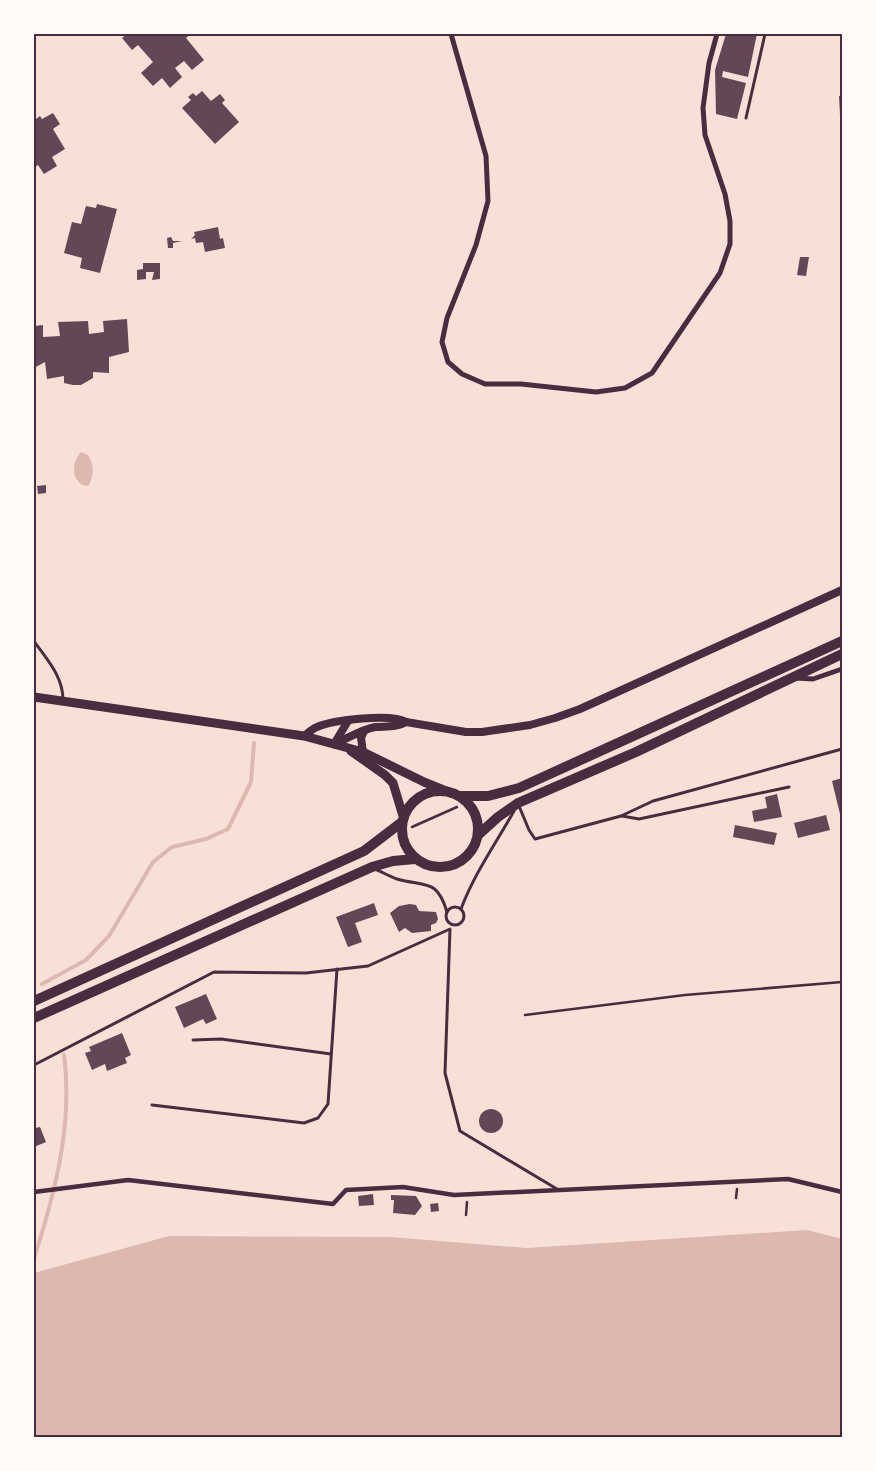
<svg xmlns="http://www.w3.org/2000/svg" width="876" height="1471" font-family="'Golos Text',sans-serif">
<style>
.water{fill:#dcb8b0}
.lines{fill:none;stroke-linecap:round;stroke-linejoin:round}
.stream{stroke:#dcb8b0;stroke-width:4}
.building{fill:#644757}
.path{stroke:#4a2c40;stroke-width:2.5}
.service{stroke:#4a2c40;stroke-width:3}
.pedestrian{stroke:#4a2c40;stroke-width:4.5}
.minor{stroke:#4a2c40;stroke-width:5}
.tertiary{stroke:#4a2c40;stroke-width:8}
.secondary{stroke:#4a2c40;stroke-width:9}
.primary{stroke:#4a2c40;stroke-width:10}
.neatline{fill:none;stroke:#4a2c40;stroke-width:2}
</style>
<rect width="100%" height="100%" fill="#f7e1d7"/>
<g class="water">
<path d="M81,452L88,455C94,465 94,474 89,485L85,486C70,480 72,462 81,452Z"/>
<polygon points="807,1230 842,1239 842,1437 34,1437 34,1273 169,1236 390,1237 527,1248"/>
</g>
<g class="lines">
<g class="stream">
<polyline points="42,984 86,960 109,936 153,862 172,847 206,839 228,829 251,782 254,743"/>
<path d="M34,1259C55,1192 73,1126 64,1055"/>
</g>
</g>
<g class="building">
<polygon points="127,34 191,34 186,38 204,60 192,70 184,61 175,68 182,77 170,88 162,78 153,86 141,73 153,62 138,45 132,50 122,38"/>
<polygon points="726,34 757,34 748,77 723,71 722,77 746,83 737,119 716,114 715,70"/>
<polygon points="202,91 211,101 220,94 225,100 222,103 239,122 215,144 182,108 191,100 188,97 193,93 196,96"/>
<polygon points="839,96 842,96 842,134 841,134"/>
<polygon points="53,113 60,124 53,129 65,149 52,157 57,166 44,174 38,165 34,168 34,115 36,119 40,116 42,119"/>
<polygon points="97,204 117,209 100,273 80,268 82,258 64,253 72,222 81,224 86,206 96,208"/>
<polygon points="218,227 220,239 223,238 225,248 205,252 203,242 196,243 195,238 191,239 195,235 194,232"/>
<polygon points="171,237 173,241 182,241 173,243 173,248 168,248 167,238"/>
<polygon points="800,257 809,257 806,276 797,275"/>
<polygon points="143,263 160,263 160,279 152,280 154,272 146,272 146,279 137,280 137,270 143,269"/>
<polygon points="127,319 129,352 109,357 109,373 93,372 93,378 81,385 73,385 64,383 64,376 47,379 45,362 34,368 34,326 43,325 43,337 60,336 58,322 88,321 89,334 104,332 103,321"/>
<polygon points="46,485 46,493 38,494 37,486"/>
<polygon points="842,778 842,814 840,814 832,781"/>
<polygon points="777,794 782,817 754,822 752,811 767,808 765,797"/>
<polygon points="826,815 830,830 798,838 794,823"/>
<polygon points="735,825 777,833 774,845 733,837"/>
<polygon points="374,903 378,915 355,923 362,942 348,947 336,917"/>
<polygon points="410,904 416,905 419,911 436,912 438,919 436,923 431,925 431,931 412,933 405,928 399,932 390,913 399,906"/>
<polygon points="206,994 217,1019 206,1024 203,1019 184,1028 175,1007"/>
<polygon points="122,1033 131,1055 125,1058 127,1063 107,1071 105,1064 92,1070 85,1053 91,1051 89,1047"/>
<circle cx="491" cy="1121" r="12"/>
<polygon points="34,1125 35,1128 40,1127 46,1142 34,1147"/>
<polygon points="373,1194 374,1205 359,1206 358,1196"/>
<polygon points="391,1195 416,1196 422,1206 415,1215 393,1213 394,1200 391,1200"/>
<polygon points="438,1203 439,1211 431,1212 430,1204"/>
</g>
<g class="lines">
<g class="path">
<polyline points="412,827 457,807"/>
<polyline points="525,1015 685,995 842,982"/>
<polyline points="736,1198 737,1189"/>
<polyline points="466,1215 467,1202"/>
</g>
<g class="service">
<polyline points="746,118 765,34"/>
<path d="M34,641C47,660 63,676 63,700"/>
<polyline points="519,806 529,830 535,839 621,816 653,801 842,749"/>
<polyline points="622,816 639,819 789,787"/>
<path d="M375,869C382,872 389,876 397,879C425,887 437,878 447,912"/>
<circle cx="455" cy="916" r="9"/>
<path d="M461,909C474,874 496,843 514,811"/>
<polyline points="193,1040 221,1039 331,1054"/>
<polyline points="34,1065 214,972 306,973 368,966 450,929 445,1073 460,1131 557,1189"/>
<polyline points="152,1105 304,1123 318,1118 328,1104 337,969"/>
</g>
<polyline class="pedestrian" points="34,1192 128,1180 333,1204 346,1190 403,1187 454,1195 788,1179 842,1192"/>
<g class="minor">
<polyline points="451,34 486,156 488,201 476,245 447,318 442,342 448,362 462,374 485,384 521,384 596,392 625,388 652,373 720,273 730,244 730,221 725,194 705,135 703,108 709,63 717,34"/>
<polyline points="796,678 813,679 842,669"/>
</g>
<g class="tertiary">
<path d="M304,736C308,733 312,729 317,727C333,720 392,713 406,722L466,732H482L530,725L555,718L580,709L842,590"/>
<path d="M334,744C347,739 360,730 375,727C386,726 396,728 406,722"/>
<polyline points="334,744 348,721"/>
<polyline points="363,752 361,738 364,731"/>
</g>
<g class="secondary">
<polyline points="34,697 304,736 363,752 424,782 451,793"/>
<polyline points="351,751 385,775 393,783 403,816"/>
</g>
<g class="primary">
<circle cx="440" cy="829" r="38"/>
<polyline points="459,796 488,796 519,788 842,641"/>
<polyline points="478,835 498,817 518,803 636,752 842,654"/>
<polyline points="34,1001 364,851 402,822"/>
<polyline points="34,1018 372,867 393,861 415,859"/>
</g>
</g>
<rect width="876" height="1471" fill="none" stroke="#fffaf5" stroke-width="70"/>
<rect x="35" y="35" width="806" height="1401" class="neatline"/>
</svg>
